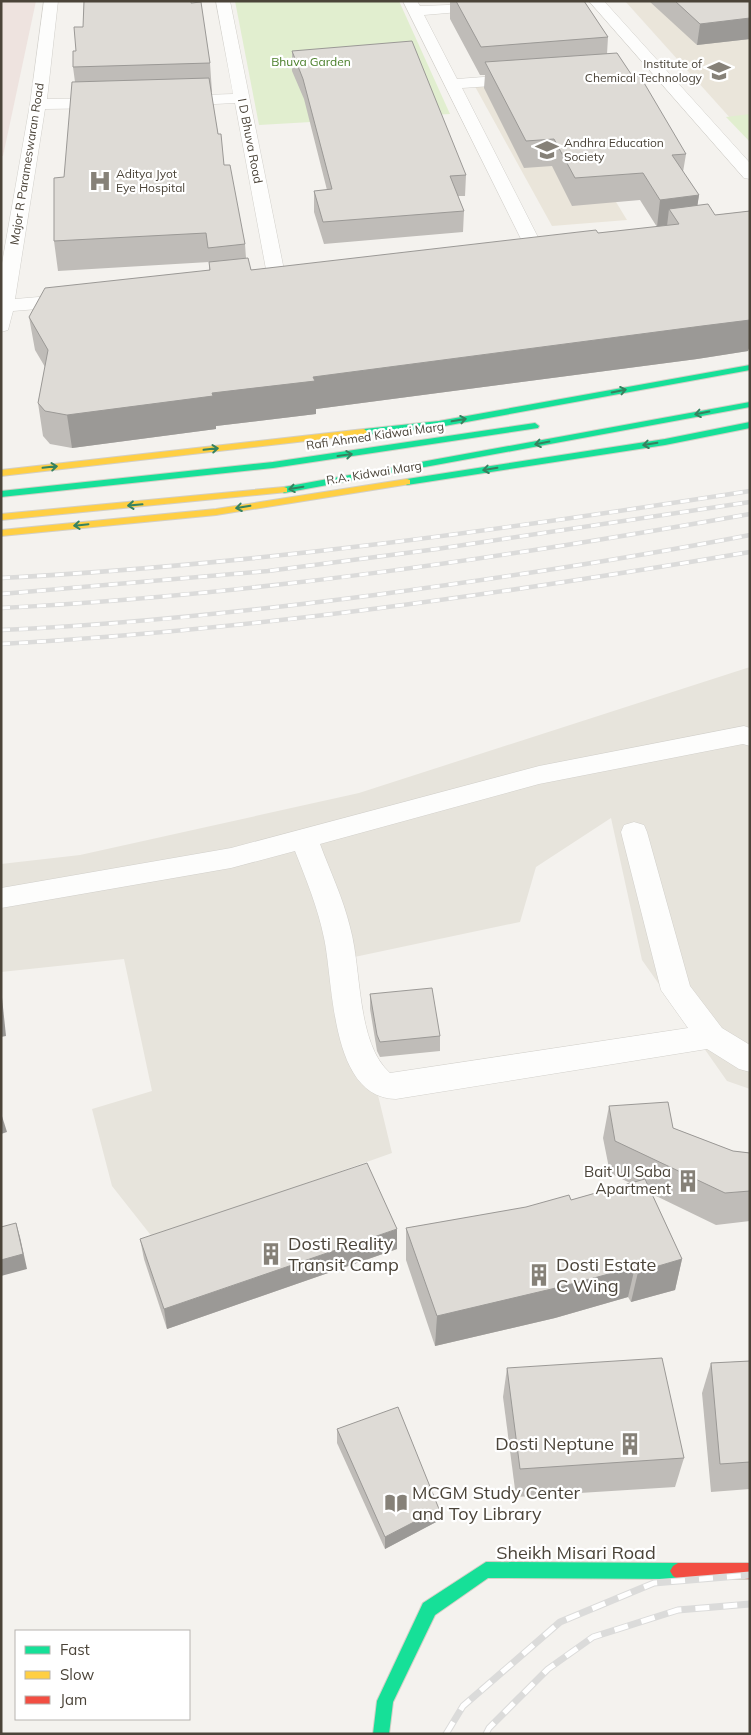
<svg xmlns="http://www.w3.org/2000/svg" width="751" height="1735" font-family="Mulish,sans-serif">
<style>
.residential{fill:#e7e4dc}
.education{fill:#eae5da}
.medical{fill:#eee3df}
.green{fill:#e1eecf}
.lines{fill:none;stroke-linecap:round;stroke-linejoin:round}
.street-casing{stroke:#d2d0cb;stroke-width:1}
.fast-casing{stroke:#d3cfc5;stroke-width:2}
.slow-casing{stroke:#d3cfc5;stroke-width:2}
.jam-casing{stroke:#d3cfc5;stroke-width:2}
.street{fill:#fdfdfc;fill-rule:evenodd}
.fast{fill:#16e098;fill-rule:evenodd}
.slow{fill:#ffcf43;fill-rule:evenodd}
.jam{fill:#f24e42;fill-rule:evenodd}
.rail-far1-casing{stroke:#dbdbda;stroke-width:4.5}
.rail-casing{stroke:#dbdbda;stroke-width:7}
.rail-far1{stroke:#fff;stroke-width:3;stroke-dasharray:9;stroke-linecap:butt}
.rail{stroke:#fff;stroke-width:5;stroke-dasharray:14;stroke-linecap:butt}
.wall{fill:#bfbcb8}
.shaded-wall{fill:#9b9996}
.building{fill:#dedbd6;stroke:#9b9996}
.oneway{stroke:#36825f}
.labels{text-anchor:middle;stroke-width:4.5;stroke-linejoin:round;paint-order:stroke}
.far-park-label{font-size:12px;fill:#4a7f2a;stroke:#fff}
.far-poi-label{font-size:12px;fill:#4b4439;stroke:#fff;text-anchor:start}
.far-street-label{font-size:12px;fill:#4b4439;stroke:#fff}
.poi-label{font-size:15px;fill:#4b4439;stroke:#fff;text-anchor:end}
.near-poi-label{font-size:18px;fill:#4b4439;stroke:#fff;text-anchor:start}
.near-street-label{font-size:18px;fill:#4b4439;stroke:#fff}
</style>
<rect width="100%" height="100%" fill="#f4f2ee"/>
<polygon class="residential" points="750,667 750,1089 727,1081 642,960 611,818 536,867 520,922 345,959 392,1153 153,1238 112,1186 92,1109 152,1091 124,959 1,972 1,864 80,855 359,793"/>
<g class="education">
<polygon points="625,1 750,1 750,140"/>
<polygon points="539,76 627,220 552,226 472,81"/>
</g>
<polygon class="medical" points="1,1 36,1 3,156 1,156"/>
<g class="green">
<polygon points="235,1 399,1 450,114 259,125"/>
<polygon points="750,114 750,142 726,117"/>
</g>
<g class="lines">
<defs>
<g id="street">
<polygon points="44,1 58,1 47,99 107,98 115,103 107,108 45,109 15,299 74,294 81,296 84,300 81,304 74,306 13,311 8,330 1,332 1,269 30,104"/>
<polygon points="216,1 230,1 286,280 284,284 270,284 268,280 235,103 175,106 167,101 175,96 233,94"/>
<polygon points="403,1 417,1 420,6 476,4 478,7 471,11 424,15 457,79 522,74 530,79 522,84 462,88 545,251 542,255 530,255 527,251"/>
<polygon points="589,1 604,1 750,163 750,179 744,178"/>
<path d="M744,726L750,728V746L743,744L539,784L320,844C330,871 343,898 350,927C362,969 356,1043 390,1073L688,1028L661,990L621,832L624,825L634,822L644,825L647,832L690,986L722,1028L750,1045V1072L739,1069L707,1049L396,1099C330,1098 334,984 324,938C318,908 306,879 295,851L231,868L1,908V888L231,848L539,766Z"/>
</g>
<g id="fast">
<polygon points="750,365 750,370 439,427 364,435 360,432 364,429 439,421"/>
<polygon points="750,402 750,407 284,493 280,490 284,487"/>
<polygon points="750,422 750,428 665,445 407,485 403,482 407,479 665,439"/>
<polygon points="535,423 539,426 538,428 273,468 1,497 1,491 273,462"/>
<polygon points="486,1562 678,1563 683,1566 686,1571 683,1576 678,1579 488,1578 435,1615 393,1702 389,1734 373,1734 377,1701 423,1603"/>
</g>
<g id="slow">
<polygon points="364,429 368,432 367,434 1,476 1,470"/>
<polygon points="407,479 410,480 410,484 216,515 1,536 1,530 216,509"/>
<polygon points="284,487 287,488 287,492 1,520 1,514"/>
</g>
<polygon id="jam" points="678,1563 750,1563 750,1579 678,1579 673,1576 670,1571 673,1566"/>
</defs>
<use href="#street" class="street-casing"/>
<use href="#fast" class="fast-casing"/>
<use href="#slow" class="slow-casing"/>
<use href="#jam" class="jam-casing"/>
<use href="#street" class="street"/>
<use href="#fast" class="fast"/>
<use href="#slow" class="slow"/>
<use href="#jam" class="jam"/>
<defs>
<g id="rail-far1">
<path d="M1,578C253,565 501,530 750,491"/>
<polyline points="1,594 268,571 437,549 750,502"/>
<path d="M1,608C252,595 503,558 750,514"/>
<path d="M1,630C126,625 251,611 375,595C501,578 626,559 750,535"/>
<path d="M1,644C253,630 501,594 750,552"/>
</g>
<g id="rail">
<polyline points="446,1734 463,1706 560,1622 654,1583 750,1575"/>
<polyline points="486,1734 489,1728 548,1669 593,1637 678,1610 750,1604"/>
</g>
</defs>
<use href="#rail-far1" class="rail-far1-casing"/>
<use href="#rail" class="rail-casing"/>
<use href="#rail-far1" class="rail-far1"/>
<use href="#rail" class="rail"/>
</g>
<g class="wall">
<polygon points="450,1 584,1 608,37 607,54 686,154 683,172 699,195 697,206 715,215 750,211 750,345 748,351 697,359 316,409 316,414 216,426 216,429 72,448 50,444 43,436 38,403 45,367 35,350 29,317 209,270 209,262 58,271 54,241 64,177 75,82 73,67 76,51 210,63 212,92 211,92 218,134 224,165 245,244 246,258 251,270 657,227 640,200 572,206 552,166 524,168 484,88 485,75 480,75 450,19"/>
<polygon points="649,1 750,1 750,39 697,45"/>
<polygon points="292,51 466,175 465,196 458,196 464,211 463,232 324,244 314,212 314,191 327,190 304,99 292,71"/>
<polygon points="370,994 440,1036 440,1051 380,1057 377,1051 370,1009"/>
<polygon points="609,1106 673,1128 733,1151 750,1153 750,1221 716,1225 652,1194 682,1259 675,1290 631,1302 628,1297 555,1318 435,1346 406,1260 406,1228 571,1200 630,1183 610,1173 603,1138"/>
<polygon points="140,1239 397,1249 167,1329 144,1259"/>
<polygon points="750,1361 750,1489 711,1492 702,1393 711,1363"/>
<polygon points="507,1368 684,1458 675,1487 516,1497 503,1397"/>
<polygon points="337,1429 438,1521 385,1549 337,1443"/>
</g>
<g class="shaded-wall">
<polygon points="750,18 750,39 697,45 700,24"/>
<polygon points="699,195 695,222 669,209 667,226 657,227 660,200"/>
<polygon points="750,314 750,345 748,351 697,359 316,409 316,414 216,426 216,429 72,448 67,415 212,393 313,377"/>
<polygon points="1,988 6,1036 1,1037"/>
<polygon points="1,1113 7,1132 1,1134"/>
<polygon points="16,1223 20,1237 27,1269 1,1276 1,1260"/>
<polygon points="397,1229 397,1249 167,1329 164,1309"/>
<polygon points="682,1259 675,1290 631,1302 638,1272"/>
<polygon points="635,1267 628,1297 555,1318 435,1346 437,1316"/>
<polygon points="439,1509 438,1521 385,1549 385,1537"/>
</g>
<g class="building">
<polygon points="84,1 191,1 191,3 201,2 210,63 73,67 73,51 76,51 74,27 83,27"/>
<polygon points="456,1 584,1 608,37 481,47"/>
<polygon points="675,1 750,1 750,18 700,24"/>
<polygon points="412,41 466,175 450,176 464,211 323,222 314,191 332,189 303,79 292,51"/>
<polygon points="617,53 633,77 640,76 686,154 672,155 699,195 660,200 643,173 575,178 554,139 526,141 485,62"/>
<polygon points="209,78 218,134 221,134 224,165 230,165 245,244 208,248 206,233 54,241 54,178 64,177 72,82"/>
<polygon points="708,204 715,215 750,211 750,320 702,326 313,377 315,381 212,393 213,396 67,415 45,411 38,403 48,350 29,317 45,288 210,270 209,262 248,258 251,270 596,230 598,233 679,224 669,209"/>
<polygon points="432,988 440,1036 380,1042 377,1035 370,994"/>
<polygon points="668,1102 673,1128 733,1151 750,1153 750,1191 725,1193 615,1141 609,1106"/>
<polygon points="367,1163 397,1229 164,1309 140,1239"/>
<polygon points="645,1179 682,1259 638,1272 635,1267 560,1287 437,1316 406,1228 526,1207 569,1195 571,1200"/>
<polygon points="16,1223 23,1254 1,1260 1,1227"/>
<polygon points="662,1358 684,1458 520,1469 507,1368"/>
<polygon points="750,1361 750,1462 720,1464 711,1363"/>
<polygon points="398,1407 439,1509 385,1537 337,1429"/>
</g>
<defs><path id="oneway-shaft" d="M-6 0H5M1.5-3L5.5 0L1.5 3" fill="none" stroke-width="1.6" stroke-linecap="round" stroke-linejoin="round" transform="scale(1.25)"/></defs>
<g class="oneway">
<use href="#oneway-shaft" transform="translate(619 391) rotate(-11)"/>
<use href="#oneway-shaft" transform="translate(702 413) rotate(169)"/>
<use href="#oneway-shaft" transform="translate(459 420) rotate(-10)"/>
<use href="#oneway-shaft" transform="translate(542 443) rotate(169)"/>
<use href="#oneway-shaft" transform="translate(650 444) rotate(171)"/>
<use href="#oneway-shaft" transform="translate(211 449) rotate(-6)"/>
<use href="#oneway-shaft" transform="translate(345 455) rotate(-8)"/>
<use href="#oneway-shaft" transform="translate(50 467) rotate(-6)"/>
<use href="#oneway-shaft" transform="translate(490 469) rotate(171)"/>
<use href="#oneway-shaft" transform="translate(296 488) rotate(170)"/>
<use href="#oneway-shaft" transform="translate(135 505) rotate(175)"/>
<use href="#oneway-shaft" transform="translate(243 507) rotate(171)"/>
<use href="#oneway-shaft" transform="translate(81 525) rotate(174)"/>
</g>
<defs>
<symbol id="university-bare" viewBox="-9 -9 18 18"><path d="M0-5L7-2L0 1L-7-2ZM-4 1L0 2.5L4 1V4Q0 6-4 4Z" fill="#868178" stroke="#fff" stroke-width="2.5" paint-order="stroke"/></symbol>
<symbol id="hospital-bare" viewBox="-9 -9 18 18"><path d="M-5-5h3v3.5h4V-5h3V5h-3V1.5h-4V5h-3Z" fill="#868178" stroke="#fff" stroke-width="2.5" paint-order="stroke"/></symbol>
<symbol id="building-bare" viewBox="-9 -9 18 18"><path d="M-4-6H4V6H1V3H-1V6H-4ZM-2.5-4.3h1.7v1.8h-1.7ZM.8-4.3h1.7v1.8H.8ZM-2.5-1h1.7V.8h-1.7ZM.8-1h1.7V.8H.8Z" fill="#868178" stroke="#fff" stroke-width="2.5" paint-order="stroke"/></symbol>
<symbol id="library-bare" viewBox="-9 -9 18 18"><path d="M-6-4Q-3-5.5-.7-3.5V5Q-3 3-6 4ZM6-4Q3-5.5 .7-3.5V5Q3 3 6 4Z" fill="#868178" stroke="#fff" stroke-width="2.5" paint-order="stroke"/></symbol>
</defs>
<g fill-rule="evenodd">
<use href="#university-bare" x="703" y="55" width="32" height="32"/>
<use href="#university-bare" x="531" y="134" width="32" height="32"/>
<use href="#hospital-bare" x="84" y="165" width="32" height="32"/>
<use href="#building-bare" x="672" y="1165" width="32" height="32"/>
<use href="#building-bare" x="255" y="1238" width="32" height="32"/>
<use href="#building-bare" x="523" y="1259" width="32" height="32"/>
<use href="#building-bare" x="614" y="1428" width="32" height="32"/>
<use href="#library-bare" x="380" y="1487" width="32" height="32"/>
</g>
<g class="labels">
<g class="far-park-label">
<text x="311" y="66">Bhuva Garden</text>
</g>
<g class="far-poi-label">
<text x="702" y="68" text-anchor="end">Institute of<tspan x="702" dy="14">Chemical Technology</tspan></text>
<text x="564" y="147">Andhra Education<tspan x="564" dy="14">Society</tspan></text>
<text x="116" y="178">Aditya Jyot<tspan x="116" dy="14">Eye Hospital</tspan></text>
</g>
<g class="far-street-label">
<text transform="translate(250 141) rotate(79)" y="4">I D Bhuva Road</text>
<text transform="translate(27 164) rotate(-81)" y="4">Major R Parameswaran Road</text>
<text transform="translate(375 436) rotate(-8)" y="4">Rafi Ahmed Kidwai Marg</text>
<text transform="translate(374 473) rotate(-9)" y="4">R.A. Kidwai Marg</text>
</g>
<g class="poi-label">
<text x="671" y="1177">Bait UI Saba<tspan x="671" dy="17">Apartment</tspan></text>
</g>
<g class="near-poi-label">
<text x="288" y="1250">Dosti Reality<tspan x="288" dy="21">Transit Camp</tspan></text>
<text x="556" y="1271">Dosti Estate<tspan x="556" dy="21">C Wing</tspan></text>
<text x="614" y="1450" text-anchor="end">Dosti Neptune</text>
<text x="412" y="1499">MCGM Study Center<tspan x="412" dy="21">and Toy Library</tspan></text>
</g>
<g class="near-street-label">
<text x="576" y="1559">Sheikh Misari Road</text>
</g>
</g>
<rect width="751" height="1735" fill="none" stroke="#4b4439" stroke-width="5"/>
<rect x="15" y="1630" width="175" height="90" fill="#ffffff" stroke="#b7b4b0"/>
<rect x="25" y="1646" width="25" height="8" fill="#16e098" stroke="#b7b4b0"/>
<text x="60" y="1655" font-size="15" fill="#4b4439">Fast</text>
<rect x="25" y="1671" width="25" height="8" fill="#ffcf43" stroke="#b7b4b0"/>
<text x="60" y="1680" font-size="15" fill="#4b4439">Slow</text>
<rect x="25" y="1696" width="25" height="8" fill="#f24e42" stroke="#b7b4b0"/>
<text x="60" y="1705" font-size="15" fill="#4b4439">Jam</text>
</svg>
